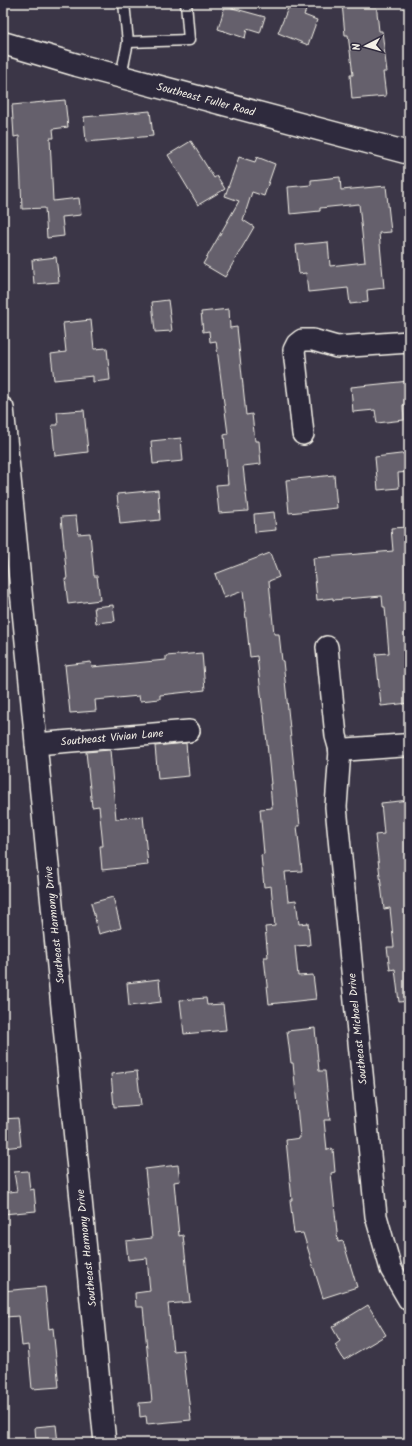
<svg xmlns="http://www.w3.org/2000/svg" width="412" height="1446" font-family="Kalam,sans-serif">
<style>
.building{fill:#65616c;stroke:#f4f1e8}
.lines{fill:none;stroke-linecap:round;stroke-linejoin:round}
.lane-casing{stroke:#f4f1e8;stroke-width:13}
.street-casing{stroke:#f4f1e8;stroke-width:24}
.secondary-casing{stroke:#f4f1e8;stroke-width:25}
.lane{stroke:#2f2a3d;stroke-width:10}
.street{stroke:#2f2a3d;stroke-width:21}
.secondary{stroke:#2f2a3d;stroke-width:22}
.labels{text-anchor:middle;stroke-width:4;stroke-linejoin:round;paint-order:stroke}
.street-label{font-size:11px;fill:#f4f1e8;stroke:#2f2a3d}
</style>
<rect width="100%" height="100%" fill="#3b3647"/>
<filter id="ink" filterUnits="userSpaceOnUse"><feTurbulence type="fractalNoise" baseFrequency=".025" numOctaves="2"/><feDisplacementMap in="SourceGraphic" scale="8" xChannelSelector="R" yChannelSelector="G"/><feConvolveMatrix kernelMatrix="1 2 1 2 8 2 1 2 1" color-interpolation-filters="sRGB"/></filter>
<g filter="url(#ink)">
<g class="building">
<polygon points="290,3 309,3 304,15 317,20 308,45 278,33"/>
<polygon points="342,3 376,3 379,31 382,31 387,72 383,72 386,96 352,99 350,75 353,75 348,35 345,35"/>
<polygon points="225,6 265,17 260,33 247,29 245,38 218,29"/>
<polygon points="65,100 68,127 53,129 54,138 50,138 53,201 79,198 81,215 62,217 64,236 47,238 45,208 22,209 19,136 14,137 12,105"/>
<polygon points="150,111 153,136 86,142 84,117"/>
<polygon points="191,141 214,178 217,176 225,189 198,205 168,155"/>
<polygon points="239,157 255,162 257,157 275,164 264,196 252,192 243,220 254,227 225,277 203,264 239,201 225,196"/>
<polygon points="340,177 341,190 386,186 391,232 379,233 384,288 367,290 368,302 350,304 348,288 308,292 306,273 299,274 296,245 328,242 330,266 365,262 359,204 320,208 320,211 290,214 288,187 311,185 311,180"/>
<polygon points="56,257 59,282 34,284 32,260"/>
<polygon points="168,300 172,331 155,332 152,302"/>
<polygon points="229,309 230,328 237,327 246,415 252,414 255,441 259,441 261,464 243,466 248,511 219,513 216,485 228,484 224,435 228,434 216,341 210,342 209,331 203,332 201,312"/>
<polygon points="91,320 94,349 107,348 110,380 93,382 93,376 54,380 51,354 66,352 63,323"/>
<polygon points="409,381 409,405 403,405 404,420 377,423 375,410 353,412 351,387"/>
<polygon points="84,410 88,452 55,456 52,425 58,425 57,412"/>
<polygon points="181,438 183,461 153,464 151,441"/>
<polygon points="409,453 409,472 398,473 399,488 378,490 375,457"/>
<polygon points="334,475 337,508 289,513 286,480"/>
<polygon points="158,490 160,520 120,524 117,494"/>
<polygon points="274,512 276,530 255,532 254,514"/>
<polygon points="76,516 78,534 90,533 94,576 97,576 100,600 68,604 65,579 67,579 61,517"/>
<polygon points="409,527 409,703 381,706 376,654 389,653 385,607 383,607 382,596 333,600 333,598 317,600 313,558 393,551 391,528"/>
<polygon points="270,553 279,577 269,581 274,634 279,634 282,661 283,661 300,826 297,826 302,871 285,872 288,901 296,900 299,924 308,923 310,945 295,946 298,976 313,975 316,999 269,1004 264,957 268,957 265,927 275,926 271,886 264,887 261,855 264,854 260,809 272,808 270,784 271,784 264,713 263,713 257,656 250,657 243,591 224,598 215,574"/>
<polygon points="113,605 115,621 96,623 94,607"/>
<polygon points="202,653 205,690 160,695 160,699 140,701 139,696 95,700 96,711 70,713 65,665 91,662 92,667 166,660 166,656"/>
<polygon points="186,743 189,776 158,779 155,746"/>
<polygon points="110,750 116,819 143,816 148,865 102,870 100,846 103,846 99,806 92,807 86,752"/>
<polygon points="409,800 409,822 406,823 409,855 409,1001 399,1002 395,969 390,970 387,947 394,947 390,908 384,909 375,835 384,834 381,803"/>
<polygon points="113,897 121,928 99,934 91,903"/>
<polygon points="159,979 161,1002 129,1006 127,983"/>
<polygon points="206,998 207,1005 223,1004 226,1030 184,1034 180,1000"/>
<polygon points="315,1028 319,1071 325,1071 330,1120 324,1120 327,1150 333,1149 335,1172 331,1173 338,1242 343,1241 357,1287 323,1298 303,1233 294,1234 290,1200 292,1200 286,1140 300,1138 293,1063 291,1063 287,1031"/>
<polygon points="137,1071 141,1105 114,1107 111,1074"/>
<polygon points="18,1118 21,1146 3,1148 3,1119"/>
<polygon points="178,1165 180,1181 174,1182 179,1236 183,1235 190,1302 168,1304 173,1351 183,1350 191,1420 147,1424 146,1416 140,1417 139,1403 152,1402 143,1307 136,1307 135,1293 150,1291 147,1258 128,1260 126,1241 152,1238 145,1169"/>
<polygon points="28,1171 30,1190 34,1189 36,1211 3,1214 3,1193 17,1191 14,1172"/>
<polygon points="45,1287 49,1329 53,1328 59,1387 32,1389 28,1345 22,1346 19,1316 5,1317 3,1291"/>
<polygon points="368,1305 386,1335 344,1360 335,1345 340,1341 332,1327"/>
<polygon points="56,1425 58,1443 36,1443 35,1427"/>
</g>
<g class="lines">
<defs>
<g id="lane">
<polyline points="128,42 189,40 186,3"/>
<polyline points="121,76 128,42 124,3"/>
</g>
<g id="street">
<polyline points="3,408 105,1443"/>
<polyline points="303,434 294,350 297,344 302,340 313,340 337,347 409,342"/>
<polyline points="327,647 336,736 340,750 336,807 376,1216 391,1269 409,1300"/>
<polyline points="36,744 189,731"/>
</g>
<g id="secondary">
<polyline points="3,43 77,65 409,153"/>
<polyline points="340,750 409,745"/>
</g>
</defs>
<use href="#lane" class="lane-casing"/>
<use href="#street" class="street-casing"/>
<use href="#secondary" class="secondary-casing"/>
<use href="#lane" class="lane"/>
<use href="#street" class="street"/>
<use href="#secondary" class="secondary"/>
</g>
</g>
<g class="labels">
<g class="street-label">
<text transform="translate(206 99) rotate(15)" y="4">Southeast Fuller Road</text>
<text transform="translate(112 737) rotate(-5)" y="4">Southeast Vivian Lane</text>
<text transform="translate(54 925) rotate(-96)" y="4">Southeast Harmony Drive</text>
<text transform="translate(357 1029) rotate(-96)" y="4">Southeast Michael Drive</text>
<text transform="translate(86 1248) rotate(-96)" y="4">Southeast Harmony Drive</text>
</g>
</g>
<rect width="412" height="1446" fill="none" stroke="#2f2a3d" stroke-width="16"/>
<rect x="8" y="8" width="396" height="1430" fill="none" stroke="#f4f1e8" stroke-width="1.5" filter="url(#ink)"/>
<g transform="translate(366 46) rotate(264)" stroke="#2f2a3d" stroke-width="3" paint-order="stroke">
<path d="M0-3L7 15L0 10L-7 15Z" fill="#f4f1e8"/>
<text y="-6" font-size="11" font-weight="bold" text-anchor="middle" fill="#f4f1e8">N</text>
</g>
</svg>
